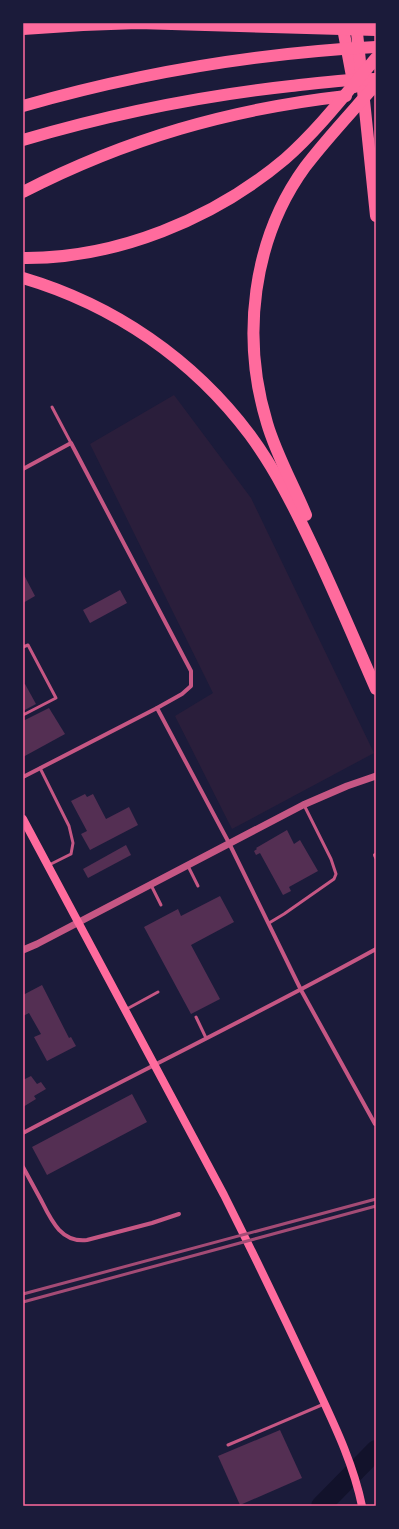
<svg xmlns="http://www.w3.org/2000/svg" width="399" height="1529" font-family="'Golos Text',sans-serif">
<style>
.green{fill:#2a1e3b}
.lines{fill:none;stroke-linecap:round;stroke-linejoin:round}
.river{stroke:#12122b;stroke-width:20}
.building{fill:#542f53}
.service{stroke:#c65784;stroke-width:3}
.minor{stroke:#c65784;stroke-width:4}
.tertiary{stroke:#c65784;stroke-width:7}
.secondary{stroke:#ff6b9d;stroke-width:8}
.motorway{stroke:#ff6b9d;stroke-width:12}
.rail{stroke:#a44b75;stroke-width:3}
.neatline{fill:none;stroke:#ff6b9d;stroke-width:1.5}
</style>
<rect width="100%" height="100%" fill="#1b1b3a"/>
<polygon class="green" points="174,395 251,498 374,753 232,829 175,716 213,693 90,444"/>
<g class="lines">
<polyline class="river" points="321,1506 376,1450"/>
</g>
<g class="building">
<polygon points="23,573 35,596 23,603"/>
<polygon points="120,590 127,603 90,623 83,610"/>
<polygon points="25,684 36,704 23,711 23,685"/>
<polygon points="49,708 65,734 23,757 23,721"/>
<polygon points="85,794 87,797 93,794 106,819 129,807 138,825 90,850 81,834 87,831 71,801"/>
<polygon points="287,830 294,844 300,840 318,871 289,887 291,891 283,895 260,853 256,855 254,851 257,849 256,848"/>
<polygon points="126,845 131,855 88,878 83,869"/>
<polygon points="220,896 234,922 191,945 220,999 191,1014 144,927 178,909 181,916"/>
<polygon points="42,985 69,1038 71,1037 76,1046 47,1061 34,1037 41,1034 29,1013 23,1016 23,995"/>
<polygon points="31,1076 37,1084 41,1082 46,1089 34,1096 36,1099 23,1107 23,1080"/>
<polygon points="132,1094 147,1122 47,1175 32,1147"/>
<polygon points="280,1430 302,1478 240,1505 218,1456"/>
</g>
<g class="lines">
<g class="service">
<polyline points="52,407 71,443"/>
<polyline points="23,647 28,645 56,698 23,715"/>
<polyline points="40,768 69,826 73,843 71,854 49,865"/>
<polyline points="188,866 198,886"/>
<polyline points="151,885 161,905"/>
<polyline points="269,923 284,914 334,879 336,874 331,859 304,805"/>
<polyline points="125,1010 158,992"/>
<polyline points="196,1017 206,1038"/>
<polyline points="228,1445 324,1404"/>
</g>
<g class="minor">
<polyline points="23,469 71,443 191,671 191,686 182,694 157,708 23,777"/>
<polyline points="157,708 229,843 301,990 375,1124 376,1123"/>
<polyline points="375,855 376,857"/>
<path d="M23,1133C140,1071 260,1013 376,949"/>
<path d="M23,1167C29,1178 35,1189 41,1200C51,1220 61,1243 87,1240L152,1223L179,1214"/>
</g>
<polyline class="tertiary" points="23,950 37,944 303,805 347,786 376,776"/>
<path class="secondary" d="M23,819L224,1195C255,1257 285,1319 314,1381C333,1422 353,1462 362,1506"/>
<g class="motorway">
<polyline points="342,23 354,87"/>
<polyline points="356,23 376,216"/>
<polyline points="23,29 83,25 138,23 376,30"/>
<path d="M23,106C138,73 257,53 376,47"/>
<path d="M23,140C111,114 200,96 291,86C319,83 348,79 376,79"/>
<path d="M23,192C126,139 230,109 346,96"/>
<path d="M23,258C116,259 214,219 285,159C319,129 347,92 376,58"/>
<path d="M23,278C114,305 193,359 250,435C275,469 294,507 312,545C335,593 355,641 376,689"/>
<path d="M306,515C293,484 276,454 267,423C241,338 252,240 305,167C327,138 352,112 376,84"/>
</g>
<g class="rail">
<polyline points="23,1294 376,1199"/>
<polyline points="23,1302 376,1206"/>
</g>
</g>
<rect width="399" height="1529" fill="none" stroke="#1b1b3a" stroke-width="48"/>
<rect x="24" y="24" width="351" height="1481" class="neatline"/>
</svg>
